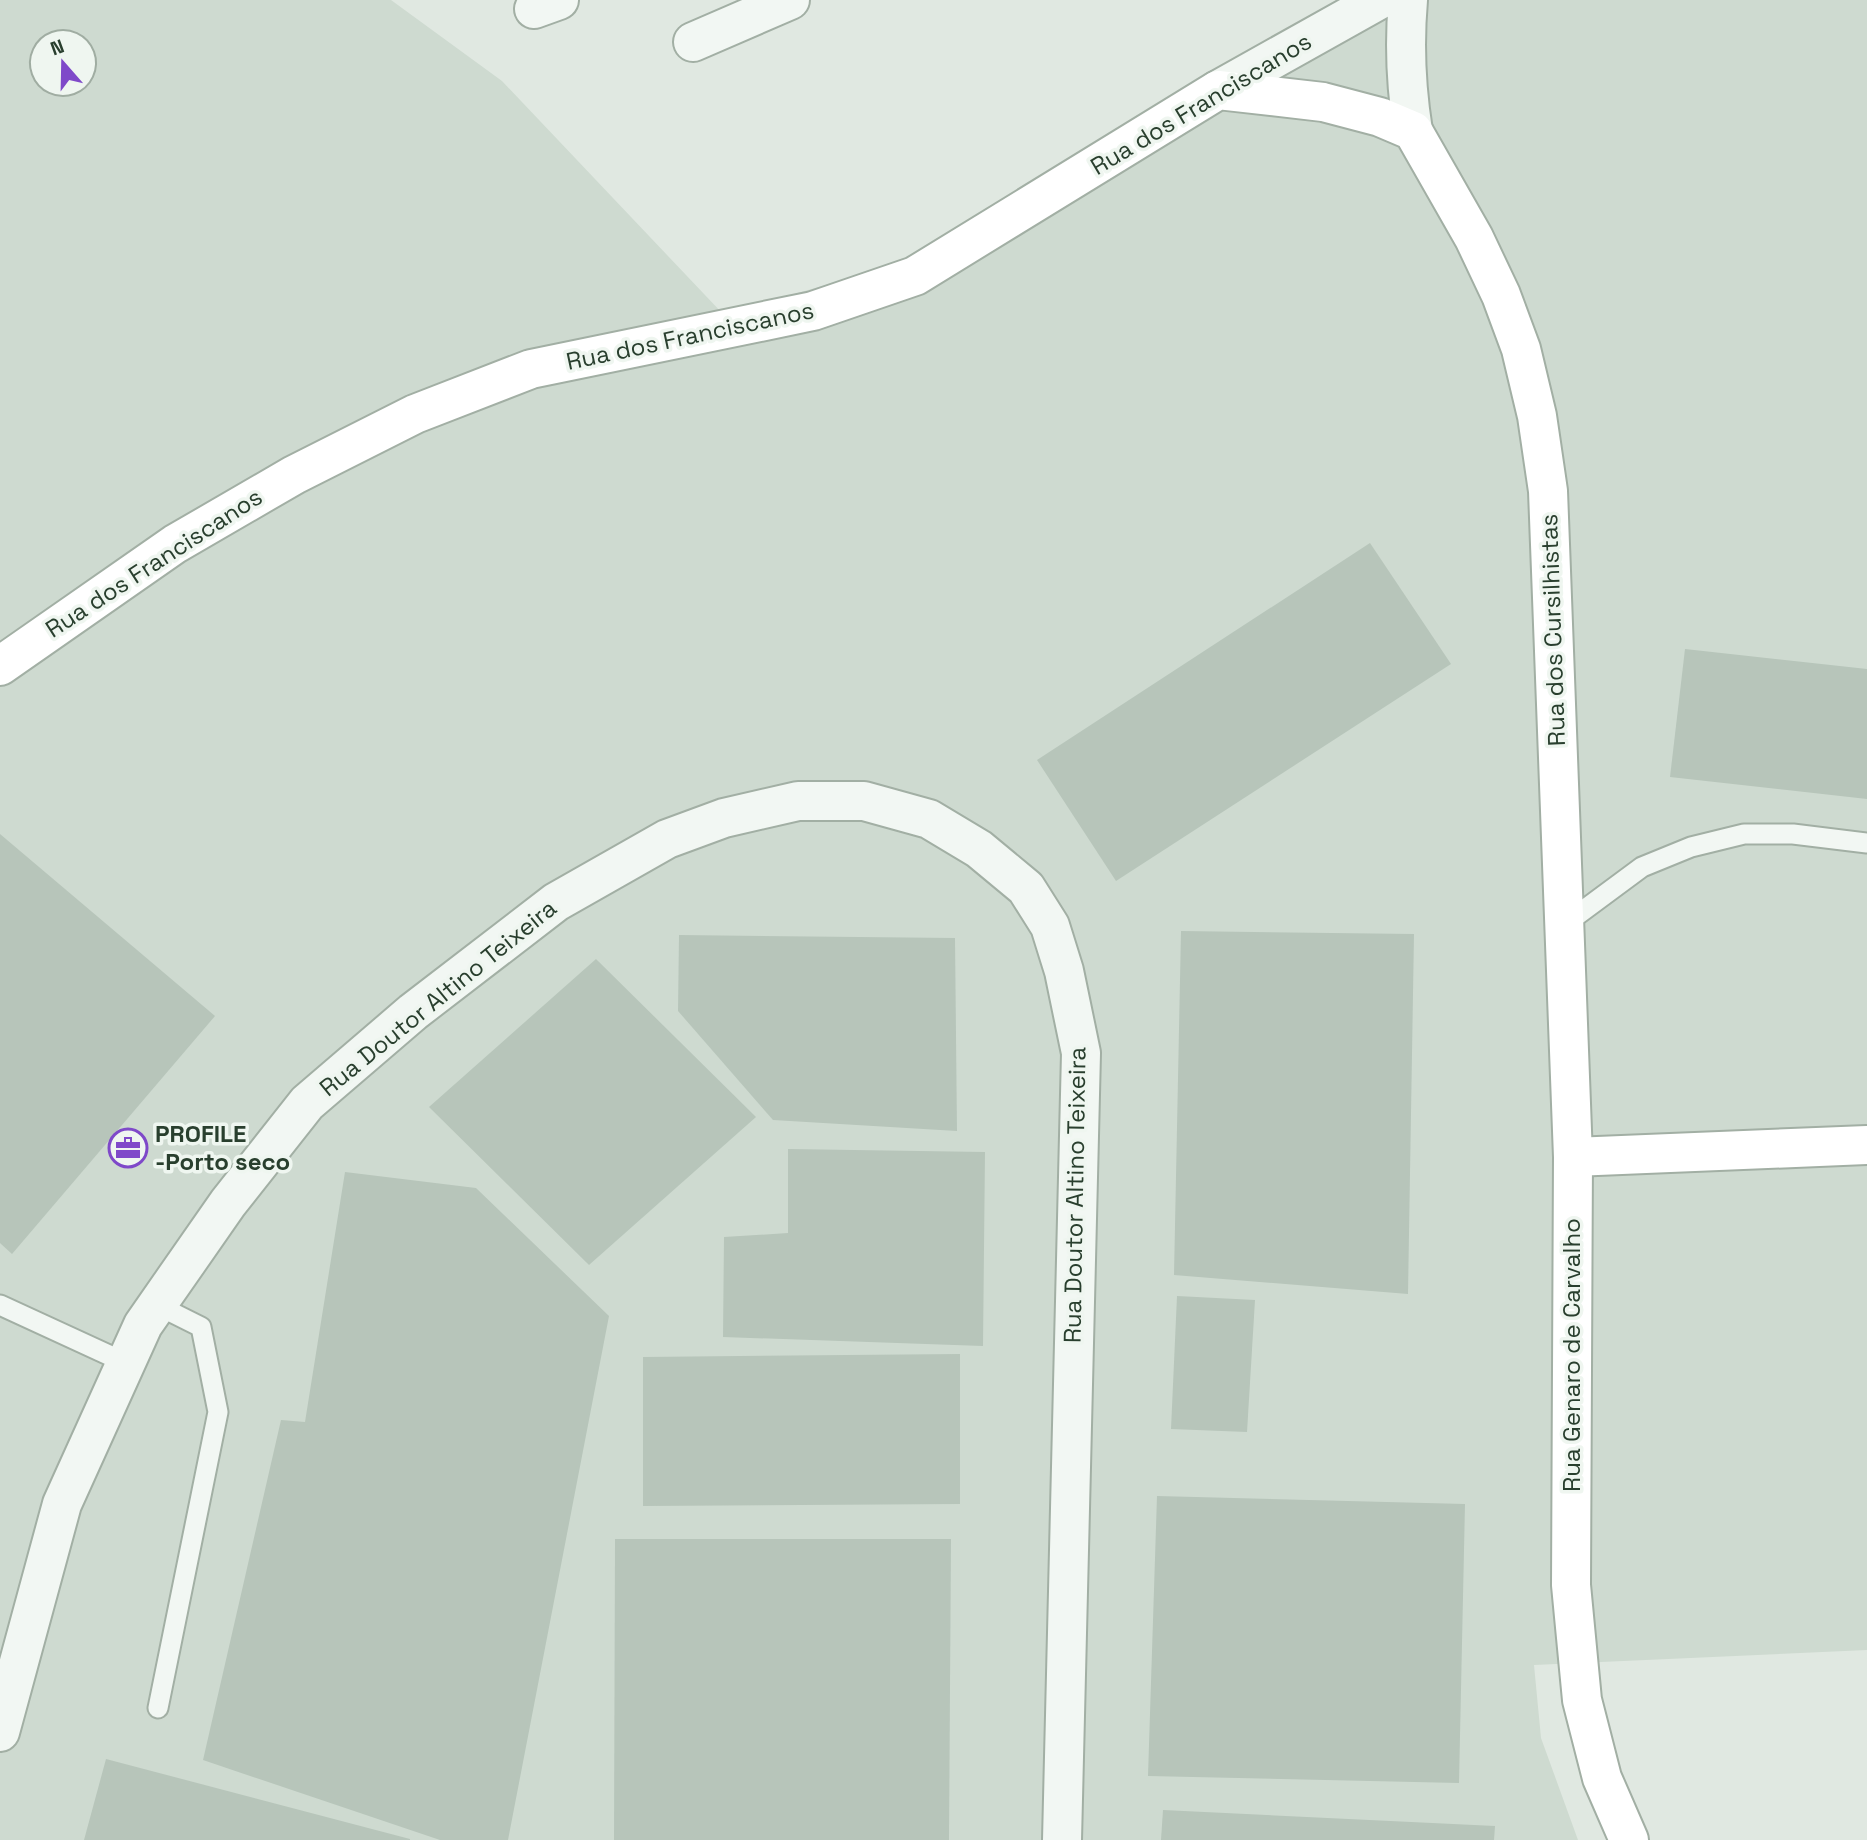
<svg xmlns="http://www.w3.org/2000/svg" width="1867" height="1840" font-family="'Space Grotesk',sans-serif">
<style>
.built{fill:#cedad0;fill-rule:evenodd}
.building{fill:#b7c5ba}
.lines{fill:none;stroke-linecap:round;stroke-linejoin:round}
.service-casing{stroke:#a2afa4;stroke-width:23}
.minor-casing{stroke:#a2afa4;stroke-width:42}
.tertiary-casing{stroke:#a2afa4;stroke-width:42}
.secondary-casing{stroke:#a2afa4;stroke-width:42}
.service{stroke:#f2f7f3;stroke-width:19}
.minor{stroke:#f2f7f3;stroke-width:38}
.tertiary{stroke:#f2f7f3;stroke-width:38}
.secondary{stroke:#fff;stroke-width:38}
.labels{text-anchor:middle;stroke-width:7;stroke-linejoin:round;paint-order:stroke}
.street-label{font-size:24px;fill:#293f2e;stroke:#eff6f0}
.poi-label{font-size:24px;font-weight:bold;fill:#293f2e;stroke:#eff6f0;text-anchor:start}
</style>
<rect width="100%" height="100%" fill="#e0e8e1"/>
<path class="built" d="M0,0H391L502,81L723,314L911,261L1396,0H1867V1650L1534,1665L1541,1738L1578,1840H0ZM42,42H84V84H42Z"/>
<g class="building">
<polygon points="1370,543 1451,664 1116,881 1037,760"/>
<polygon points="1685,649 1867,669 1867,799 1670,777"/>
<polygon points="0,834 215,1016 12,1254 0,1243"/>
<polygon points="1181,931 1414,934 1408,1294 1174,1275"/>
<polygon points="679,935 955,938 957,1131 773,1120 678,1011"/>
<polygon points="596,959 756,1117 589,1265 429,1107"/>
<polygon points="788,1149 985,1152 983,1346 723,1337 724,1237 788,1233"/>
<polygon points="345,1172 476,1188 609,1316 508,1840 440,1840 203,1760 281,1420 305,1422"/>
<polygon points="1177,1296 1255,1300 1247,1432 1171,1429"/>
<polygon points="960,1354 960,1504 643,1506 643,1357"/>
<polygon points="1157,1496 1465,1504 1459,1783 1148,1776"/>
<polygon points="615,1539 951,1539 949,1840 614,1840"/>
<polygon points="106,1759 410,1839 410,1840 84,1840"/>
<polygon points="1163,1810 1495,1826 1494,1840 1161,1840"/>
</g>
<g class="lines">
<defs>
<g id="service">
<polyline points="1565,924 1642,867 1691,847 1744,834 1793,834 1867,843"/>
<polyline points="0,1305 126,1363"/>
<polyline points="157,1305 201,1327 218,1412 158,1708"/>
</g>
<g id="minor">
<polyline points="534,9 559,0"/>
<polyline points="693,42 790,0"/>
</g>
<g id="tertiary">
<path d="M1408,0C1404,45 1406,87 1413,131"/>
<polyline points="1218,90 1379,0"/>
<polyline points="0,1732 62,1504 143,1325 228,1203 307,1103 413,1012 556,902 667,839 724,818 798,801 864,801 929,819 979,849 1026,888 1050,926 1064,971 1081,1053 1062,1840"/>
</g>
<g id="secondary">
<polyline points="0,666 175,544 294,475 415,414 531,369 813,311 915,276 1218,90 1323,102 1380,117 1413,131 1474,238 1501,295 1521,349 1537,416 1548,491 1573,1157 1571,1585 1582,1700 1602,1778 1629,1840"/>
<polyline points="1573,1157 1867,1145"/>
</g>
</defs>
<use href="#service" class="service-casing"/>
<use href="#minor" class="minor-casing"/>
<use href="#tertiary" class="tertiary-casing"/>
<use href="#secondary" class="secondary-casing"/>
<use href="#service" class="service"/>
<use href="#minor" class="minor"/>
<use href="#tertiary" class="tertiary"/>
<use href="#secondary" class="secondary"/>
</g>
<defs>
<symbol id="office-ring" viewBox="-11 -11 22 22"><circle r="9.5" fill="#eff6f0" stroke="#7f49c9" stroke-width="1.5"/><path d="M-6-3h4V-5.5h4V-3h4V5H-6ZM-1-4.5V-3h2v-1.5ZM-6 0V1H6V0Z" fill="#7f49c9"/></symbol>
</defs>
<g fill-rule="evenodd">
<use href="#office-ring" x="106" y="1126" width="44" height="44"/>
</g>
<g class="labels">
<g class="street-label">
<text transform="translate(1201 104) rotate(-31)" y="8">Rua dos Franciscanos</text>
<text transform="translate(690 336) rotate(-12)" y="8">Rua dos Franciscanos</text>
<text transform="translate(154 563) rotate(-33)" y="8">Rua dos Franciscanos</text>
<text transform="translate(1553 630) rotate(-92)" y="8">Rua dos Cursilhistas</text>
<text transform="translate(438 998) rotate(-39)" y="8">Rua Doutor Altino Teixeira</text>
<text transform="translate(1075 1195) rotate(-89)" y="8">Rua Doutor Altino Teixeira</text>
<text transform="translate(1572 1355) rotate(-90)" y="8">Rua Genaro de Carvalho</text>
</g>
<g class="poi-label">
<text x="155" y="1142">PROFILE<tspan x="155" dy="28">-Porto seco</tspan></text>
</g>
</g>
<g transform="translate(63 63) rotate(340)"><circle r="33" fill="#eff6f0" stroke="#a0ada2" stroke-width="2"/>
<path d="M0-5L12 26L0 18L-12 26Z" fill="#7f49c9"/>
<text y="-10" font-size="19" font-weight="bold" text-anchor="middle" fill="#293f2e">N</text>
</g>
</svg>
